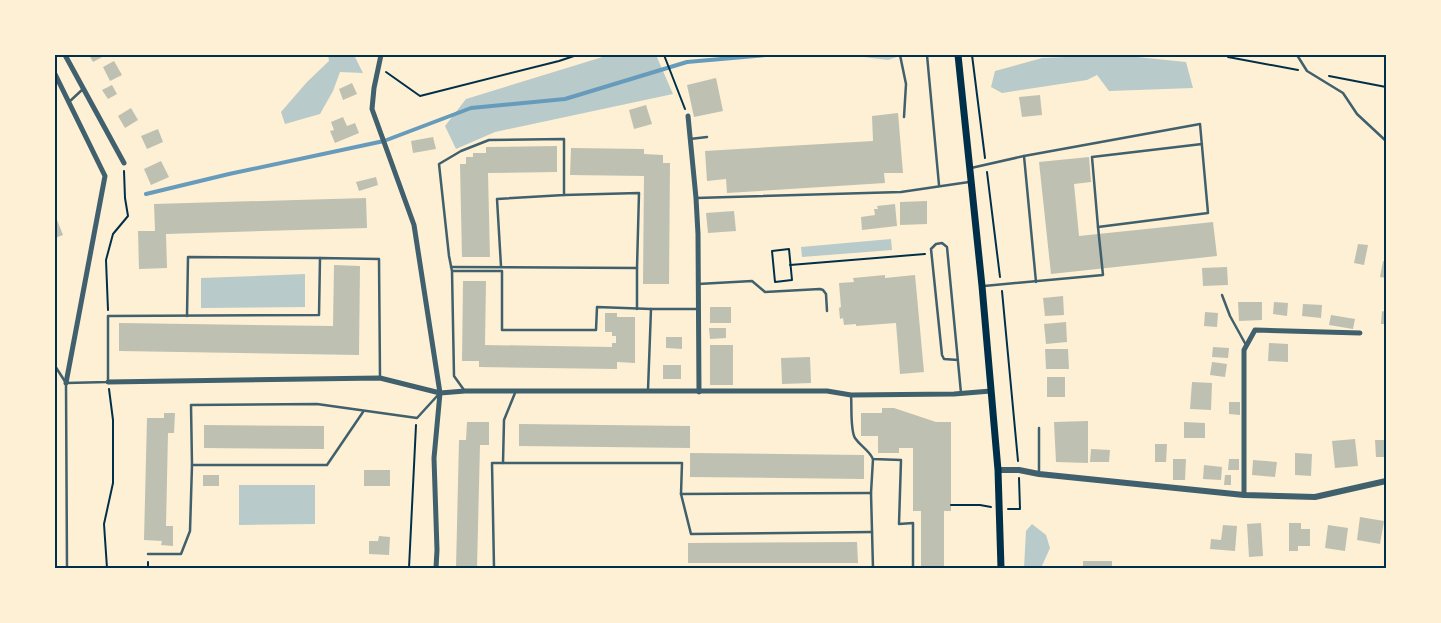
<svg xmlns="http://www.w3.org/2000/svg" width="1441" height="623" font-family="'Nunito Sans',sans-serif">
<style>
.green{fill:#b9caca}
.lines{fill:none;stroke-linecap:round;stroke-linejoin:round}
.stream{stroke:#669bbc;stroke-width:4}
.building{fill:#bec0b2}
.path{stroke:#003049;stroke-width:2}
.service{stroke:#3f606c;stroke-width:2.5}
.minor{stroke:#3f606c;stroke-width:5}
.tertiary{stroke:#3f606c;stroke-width:6}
.secondary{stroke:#003049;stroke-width:7}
.neatline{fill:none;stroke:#003049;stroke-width:2}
</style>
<rect width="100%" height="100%" fill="#fdf0d5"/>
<g class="green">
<polygon points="328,55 354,55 363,73 340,72 333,91 320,114 285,124 281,112 307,82 329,61"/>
<polygon points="609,55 656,55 673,94 495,132 456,149 445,126 466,99"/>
<polygon points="862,55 903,55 888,60 864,57"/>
<polygon points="1117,55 1186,62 1193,88 1109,91 1097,75 1087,80 1002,93 991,87 995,71 1042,58"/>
<polygon points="891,239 892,250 802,257 801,247"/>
<polygon points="305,274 305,307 201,308 201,278"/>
<polygon points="239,485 315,485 315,524 239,525"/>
<polygon points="1032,524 1046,535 1050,548 1041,568 1024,568 1026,531"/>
</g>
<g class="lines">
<polyline class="stream" points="146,194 229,174 384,141 471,108 565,99 687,62 766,55"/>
</g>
<g class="building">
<polygon points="89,55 106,55 93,62"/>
<polygon points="114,61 122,75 110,81 103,67"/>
<polygon points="716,78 723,111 694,117 687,85"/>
<polygon points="352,83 357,94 343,100 339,89"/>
<polygon points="112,85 117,94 108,99 102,90"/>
<polygon points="1040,95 1042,115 1022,117 1019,97"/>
<polygon points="646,105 652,124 634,129 629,110"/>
<polygon points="131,108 138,120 125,128 118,116"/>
<polygon points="898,113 903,173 884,173 885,183 727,193 726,179 707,181 705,151 873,141 872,116"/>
<polygon points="343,117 347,126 355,123 359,133 335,143 330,131 334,130 331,122"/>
<polygon points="158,129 163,142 147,149 141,136"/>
<polygon points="433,137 436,149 413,153 411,141"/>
<polygon points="557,146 557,172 488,173 490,257 462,257 460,164 466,164 466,157 473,157 473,153 486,153 486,147"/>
<polygon points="571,148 644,149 644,154 663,155 663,163 670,163 669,284 643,284 644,176 570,175"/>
<polygon points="1089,157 1091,182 1074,184 1079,236 1213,222 1217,256 1051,274 1039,162"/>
<polygon points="161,161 169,177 151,185 144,169"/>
<polygon points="376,177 378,185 359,191 356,182"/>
<polygon points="366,198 367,228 166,234 167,268 139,269 138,231 155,231 154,204"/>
<polygon points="927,201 927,224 900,225 900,202"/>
<polygon points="895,204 897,226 862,230 861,217 875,215 874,209 878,209 877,206"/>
<polygon points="734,211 736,231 708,233 706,213"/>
<polygon points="55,215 63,235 55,238"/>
<polygon points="1358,244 1368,245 1364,265 1354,263"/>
<polygon points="1383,261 1386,261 1386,278 1380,277"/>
<polygon points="334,265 360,266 359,355 119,351 119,323 333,326"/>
<polygon points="1227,267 1228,285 1203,286 1202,268"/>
<polygon points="885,275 885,278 915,275 924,372 900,374 896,323 856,326 856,324 844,325 843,318 840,319 839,308 841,307 839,283 854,282 853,278"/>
<polygon points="463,281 486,281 485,345 612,347 612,343 616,343 616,336 612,336 612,332 605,332 605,313 617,313 617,317 635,317 635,363 617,362 617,369 479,367 479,361 462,361"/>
<polygon points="1063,296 1064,315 1045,316 1043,298"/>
<polygon points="1238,302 1262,302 1262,320 1239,321"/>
<polygon points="1274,302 1288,303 1287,316 1273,314"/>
<polygon points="1303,304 1322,305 1321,318 1302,316"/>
<rect x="710" y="307" width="21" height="16"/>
<polygon points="1382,311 1386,312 1386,324 1381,324"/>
<polygon points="1205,312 1218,313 1217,327 1204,326"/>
<polygon points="1331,315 1355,319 1353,329 1329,325"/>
<polygon points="1066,322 1067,342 1046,344 1044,324"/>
<polygon points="709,328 726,328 726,338 710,339"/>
<polygon points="666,337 682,337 682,349 666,348"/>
<polygon points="1269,343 1288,344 1288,362 1268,361"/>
<rect x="710" y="345" width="23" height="40"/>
<polygon points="1213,347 1229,348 1228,358 1212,357"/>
<polygon points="1045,349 1068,349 1069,369 1046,369"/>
<polygon points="810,357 811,383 782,384 781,358"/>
<polygon points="1212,362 1227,364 1225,377 1210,375"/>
<rect x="663" y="365" width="18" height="14"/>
<rect x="1047" y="377" width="18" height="20"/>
<polygon points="1192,382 1212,383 1211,410 1190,409"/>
<polygon points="1229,402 1240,402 1240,415 1229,414"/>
<polygon points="882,408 894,408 936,422 951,422 951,511 944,511 944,568 921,568 921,511 913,511 913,448 899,448 899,453 878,453 878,436 861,436 861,413 882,413"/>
<polygon points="164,413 175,413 174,433 168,433 166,526 173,526 173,546 161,545 162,541 144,540 147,418 164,418"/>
<polygon points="1088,421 1088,463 1056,462 1054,422"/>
<polygon points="467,422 489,422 489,445 480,445 477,568 456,568 459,440 466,440"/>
<polygon points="1184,422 1205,423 1205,438 1184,438"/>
<polygon points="519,424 690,426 690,448 519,446"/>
<polygon points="204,425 324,426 324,449 204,448"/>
<polygon points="1355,439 1358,466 1335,468 1332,441"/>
<polygon points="1375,440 1385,440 1386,457 1376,457"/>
<polygon points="1155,444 1167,444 1166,462 1155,462"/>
<polygon points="1091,449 1110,450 1109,462 1090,462"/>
<polygon points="690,453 864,455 864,479 690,477"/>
<polygon points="1295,453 1312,454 1311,476 1295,475"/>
<polygon points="1173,459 1186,459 1185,480 1173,480"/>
<polygon points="1229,459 1239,459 1239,470 1228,470"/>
<polygon points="1253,460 1277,462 1275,477 1252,475"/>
<polygon points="1204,465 1222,467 1221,480 1203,479"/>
<rect x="364" y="470" width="26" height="16"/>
<rect x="203" y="475" width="16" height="11"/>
<polygon points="1225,475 1231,475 1231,485 1224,485"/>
<polygon points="1360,517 1384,521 1380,544 1357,540"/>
<polygon points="1261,523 1263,556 1249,557 1247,524"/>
<polygon points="1289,523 1301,523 1301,529 1310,529 1310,546 1298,546 1298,551 1289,551"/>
<polygon points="1223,525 1237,526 1235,551 1210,549 1211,539 1221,540"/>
<polygon points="1328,525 1348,528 1345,551 1325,548"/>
<polygon points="379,536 390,537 389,555 369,554 369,541 378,541"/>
<polygon points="857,542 858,563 688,563 688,543"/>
<rect x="1083" y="561" width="29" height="7"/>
</g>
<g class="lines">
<g class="path">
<polyline points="664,55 685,109"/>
<polyline points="972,55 985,158"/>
<polyline points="1228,57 1298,70"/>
<polyline points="386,72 420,96 559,61 577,55"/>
<polyline points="1329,76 1386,87"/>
<polyline points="987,172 1000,277"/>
<polygon points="789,249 792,280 775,282 772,251"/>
<polyline points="790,265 925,254"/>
<polyline points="1002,291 1018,461"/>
<polyline points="108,310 106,260 113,234 128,216 125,198 124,171"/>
<polyline points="951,505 980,505 991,507"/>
<polyline points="1008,509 1020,509 1019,478"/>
<polyline points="107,568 104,524 113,483 113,420 109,389"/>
<polyline points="148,568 148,562"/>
<polyline points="409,568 416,425"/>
</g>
<g class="service">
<polyline points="900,55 906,84 904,117"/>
<polyline points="927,55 939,185"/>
<polyline points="1297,55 1307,71 1343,93 1357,114 1386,141"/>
<polyline points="69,102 83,89"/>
<polyline points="690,139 707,137"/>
<polyline points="1024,156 1036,282"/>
<polyline points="971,168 1024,156 1200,124 1208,213 1098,227 1092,157 1202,144"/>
<polyline points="696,198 901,192 969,182"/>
<polyline points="451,267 637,268 639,193 564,195"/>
<polyline points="637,268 637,309"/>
<polyline points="453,271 502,271 502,330 596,330 597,307 651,309 648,390"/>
<polyline points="698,284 752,281 765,292 820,289 823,290 826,294 827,311"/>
<polyline points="984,286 1103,275 1098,227"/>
<polyline points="1222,295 1230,316 1246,345"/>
<polyline points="651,309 697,309"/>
<polyline points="187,316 188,257 320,258"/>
<polyline points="958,360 944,359 942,355 931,249 936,244 942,243 947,247 961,393"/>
<polyline points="55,366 66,383 108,382 108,316 319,315 320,258 379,259 380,377"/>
<polyline points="66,383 67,568"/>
<polyline points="464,390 454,376 452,271 449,256 439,164 461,151 489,140 564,139 564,195 497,199 501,266"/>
<polyline points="515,393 504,420 503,463 492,463 494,567 540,568"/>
<path d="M851,395C852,406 850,430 855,438C861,447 868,449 873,459L901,460L899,524L913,523V568"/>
<polyline points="873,459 871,493 873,568"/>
<polyline points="503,463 682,463 681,494 871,493"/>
<polyline points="192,465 327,465 363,412"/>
<polyline points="1039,474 1039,428"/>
<polyline points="681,494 691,534 872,532"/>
<polyline points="148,554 181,554 190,531 192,465 191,405 317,404 417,418 438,395"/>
</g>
<g class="minor">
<polyline points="65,55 124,163"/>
<polyline points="381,55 374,88 372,109 414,225 440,393 434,458 437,550 436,568"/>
<polyline points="55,74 105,176 66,383"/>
<polyline points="688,116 696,198 698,234 699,392"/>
<polyline points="108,382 380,378 440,393 465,391 827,391 851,395 954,394 991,391"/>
<polyline points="1244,495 1244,350 1255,330 1360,333"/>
</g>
<polyline class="tertiary" points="998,470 1019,470 1039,474 1244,495 1315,497 1386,481"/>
<polyline class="secondary" points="958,55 982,286 998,470 1001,568"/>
</g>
<rect width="1441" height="623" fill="none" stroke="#fdf0d5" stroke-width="112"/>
<rect x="56" y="56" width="1329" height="511" class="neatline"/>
</svg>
